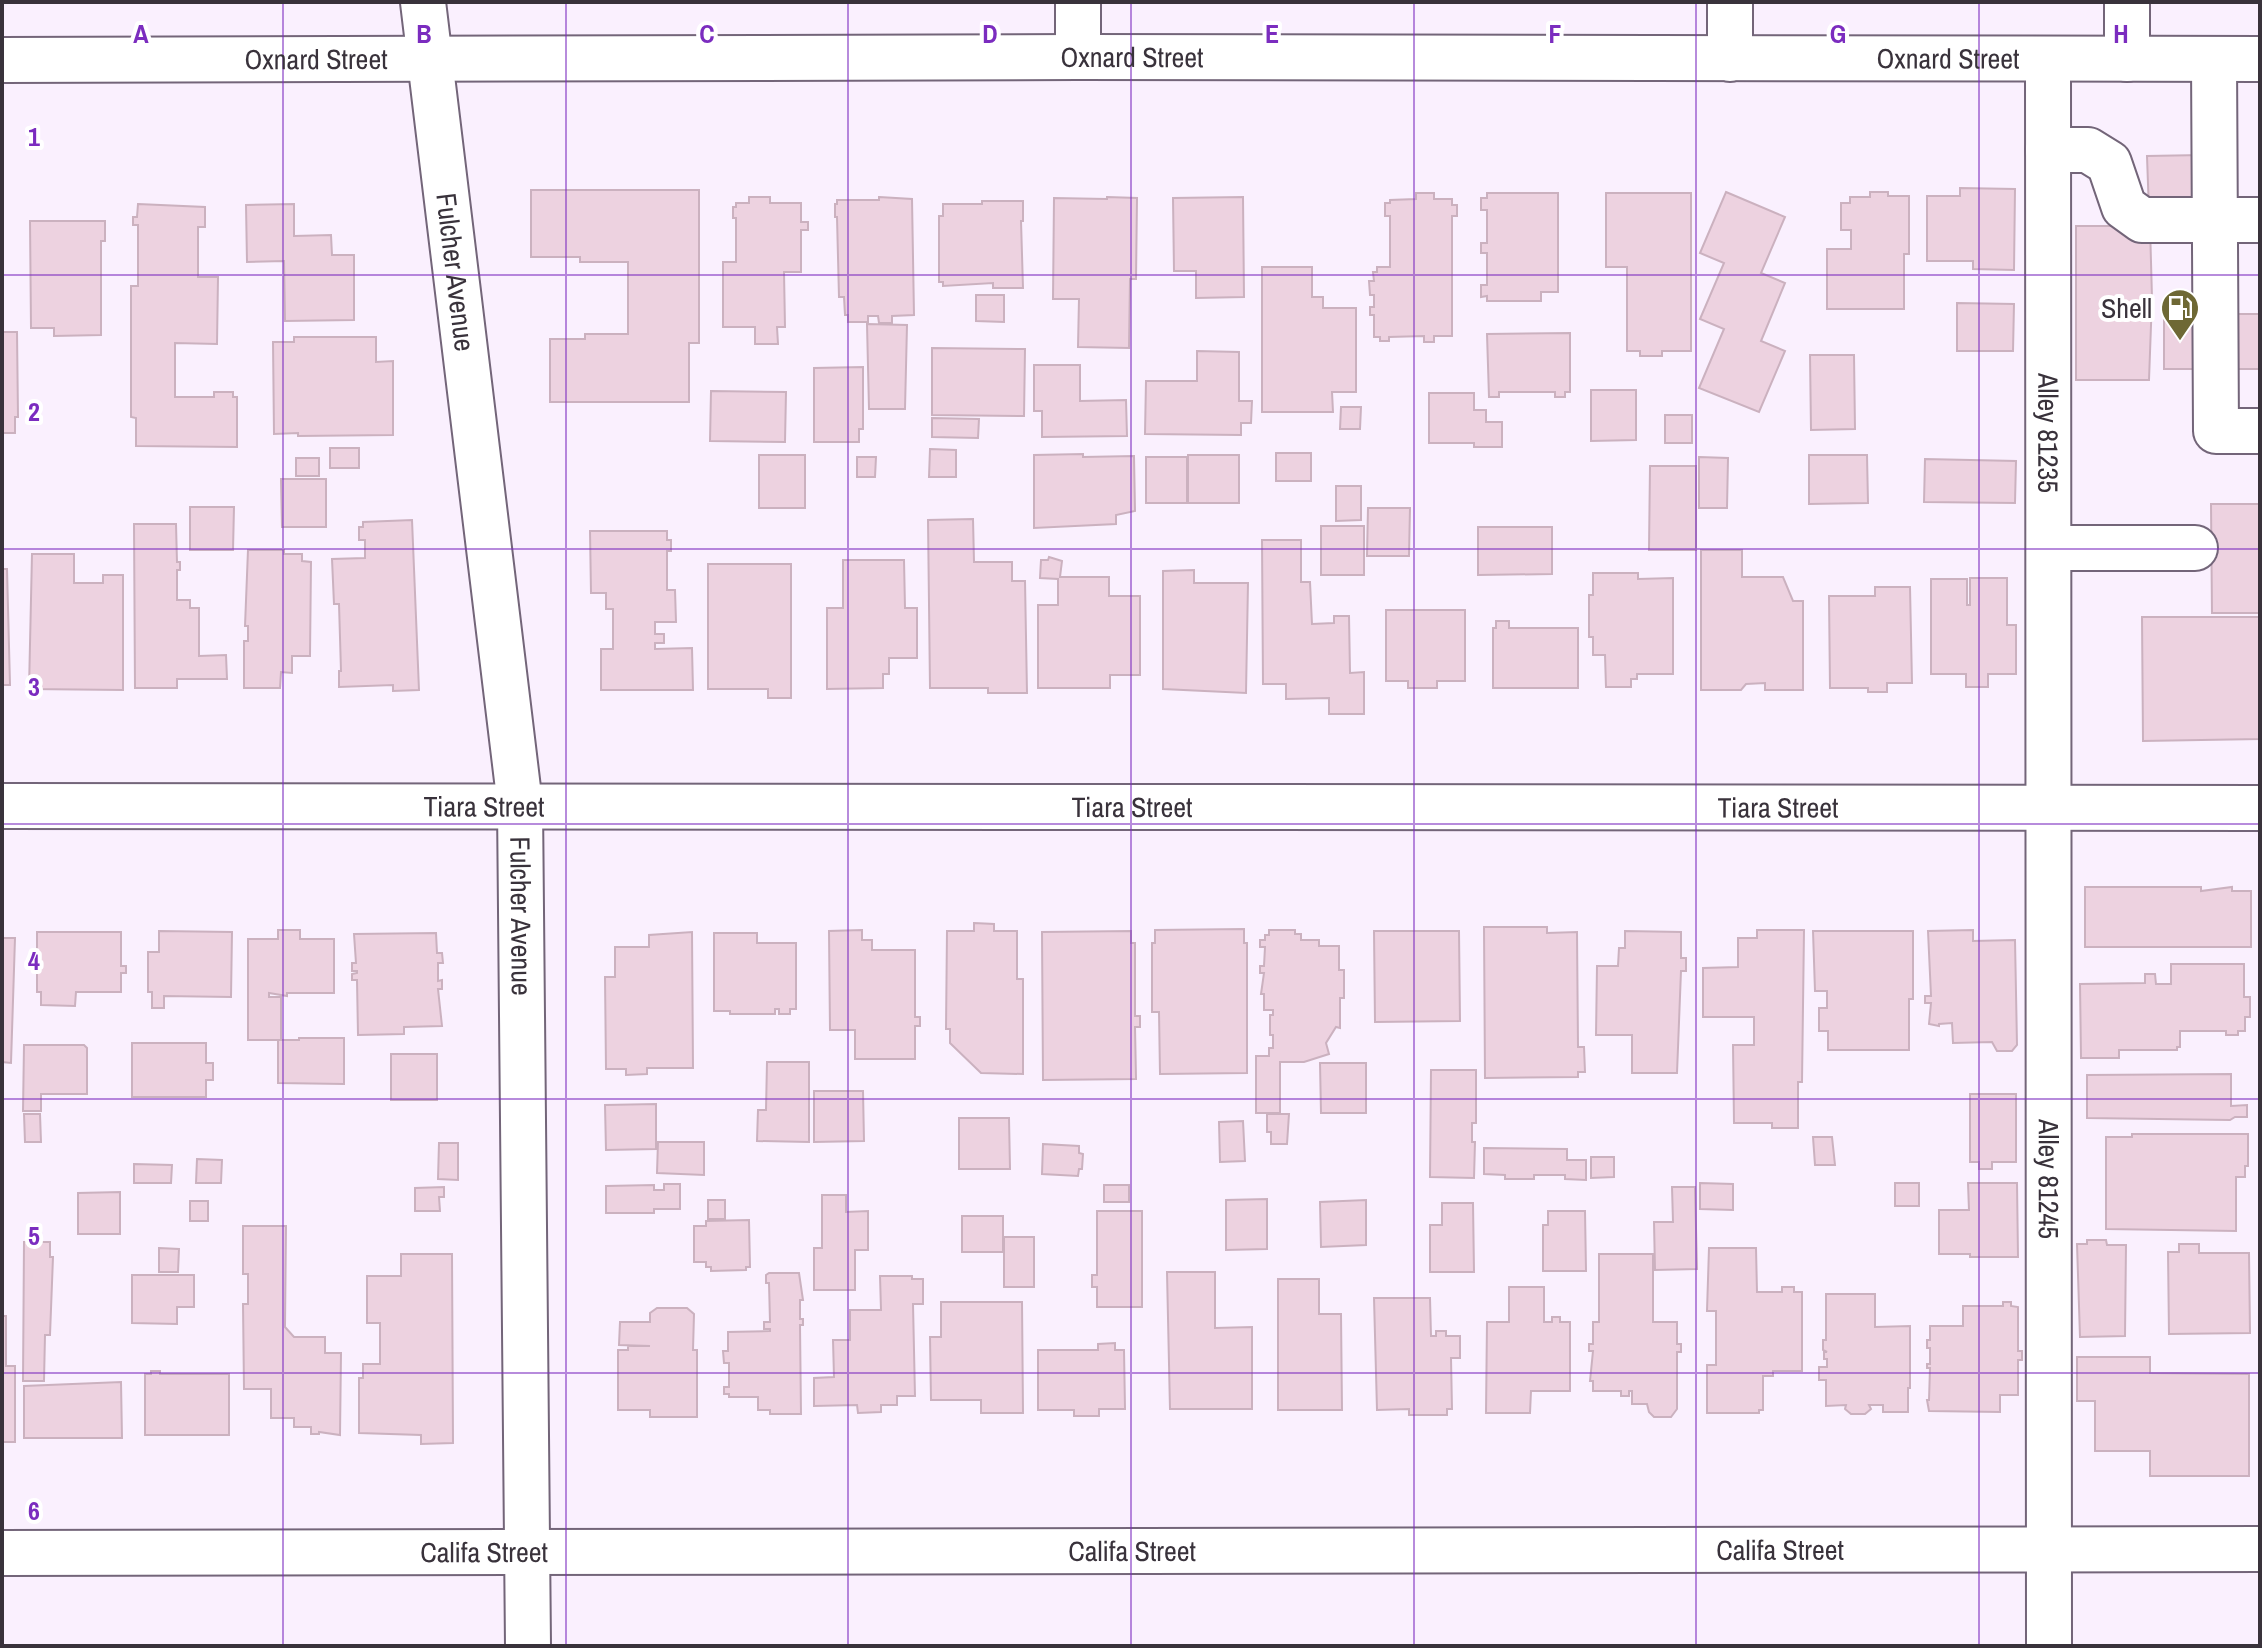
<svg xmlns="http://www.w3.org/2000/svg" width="2262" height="1648" font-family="'Archivo Narrow',sans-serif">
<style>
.building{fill:#edd2e0;stroke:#cbb1bf;stroke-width:2}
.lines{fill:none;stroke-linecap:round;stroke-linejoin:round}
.minor-casing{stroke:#736579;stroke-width:48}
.major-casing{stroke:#736579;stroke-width:48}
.minor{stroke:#fff;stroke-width:44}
.major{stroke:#fff;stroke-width:44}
.grid{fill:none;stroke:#7b2cbf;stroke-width:2;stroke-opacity:0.55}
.labels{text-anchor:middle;stroke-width:8;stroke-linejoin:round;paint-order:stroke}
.street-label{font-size:28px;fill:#39323b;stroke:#fff}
.poi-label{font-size:28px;fill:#39323b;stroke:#fff;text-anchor:end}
.grid-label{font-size:26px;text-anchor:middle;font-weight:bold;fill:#7b2cbf;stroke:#fff;stroke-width:8;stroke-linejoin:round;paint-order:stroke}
</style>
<rect width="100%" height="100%" fill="#faf0fe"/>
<g class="building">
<polygon points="2202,155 2204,210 2149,212 2147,156"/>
<polygon points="1960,188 2015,189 2014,270 1973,269 1973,261 1927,261 1927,196 1960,196"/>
<polygon points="531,190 699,190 699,343 689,343 689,402 550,402 550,339 585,339 585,334 628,334 628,262 580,262 580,257 531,257"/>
<polygon points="1726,192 1785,217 1761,273 1785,283 1761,341 1785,351 1759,412 1699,388 1724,329 1700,319 1724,263 1700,253"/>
<polygon points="1870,192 1888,192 1888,196 1909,196 1909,254 1904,254 1904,309 1827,309 1827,249 1851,249 1851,230 1841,230 1841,203 1850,203 1850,197 1870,197"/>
<polygon points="1416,193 1434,193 1434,199 1452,199 1452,205 1457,205 1457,216 1452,216 1452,336 1434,336 1434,342 1424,342 1424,336 1389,337 1389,341 1380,341 1380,337 1374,337 1374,315 1370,315 1370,307 1374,307 1374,295 1370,295 1369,281 1374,281 1373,272 1377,272 1377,267 1390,267 1390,216 1385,216 1385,203 1390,203 1390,200 1416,199"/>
<polygon points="1487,193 1558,193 1558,292 1541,292 1541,301 1487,301 1487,296 1481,297 1481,285 1487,285 1487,253 1481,253 1481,243 1487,243 1487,210 1481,210 1481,198 1487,198"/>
<polygon points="1606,193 1691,193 1691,351 1662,351 1662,356 1640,356 1640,351 1627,351 1627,267 1606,267"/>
<polygon points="749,197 770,197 770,203 801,203 801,222 808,222 808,230 801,230 801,272 784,272 785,327 777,327 778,344 755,344 755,327 723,327 723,262 736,262 736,218 733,218 733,207 736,207 736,203 749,203"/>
<polygon points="879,197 912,199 914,315 892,316 892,323 879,323 878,316 868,316 868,322 848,322 848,315 845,315 844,297 839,297 837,217 835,217 835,204 837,204 837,200 879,200"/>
<polygon points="1107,197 1137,198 1136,279 1130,279 1129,348 1078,347 1079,299 1053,299 1054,198 1107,199"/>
<polygon points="1243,197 1244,297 1196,298 1196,271 1174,271 1173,198"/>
<polygon points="982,201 1023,201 1023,221 1021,221 1023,288 993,288 993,283 943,286 943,282 939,282 939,216 943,216 943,204 982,204"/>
<polygon points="138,204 205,207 205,227 198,227 198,277 218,277 217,344 175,343 175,397 214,397 214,392 233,392 233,397 237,397 237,447 136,446 136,418 131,417 131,286 138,286 138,225 133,225 133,217 137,217"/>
<polygon points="294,204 294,236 331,235 332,255 354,255 354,320 285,321 284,261 247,262 246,205"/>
<polygon points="30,221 105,221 105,241 101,241 101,335 54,336 54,328 31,328"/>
<polygon points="2076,226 2150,226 2152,298 2149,380 2076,380"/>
<polygon points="1262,267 1312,267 1312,297 1323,297 1323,308 1356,308 1356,392 1332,392 1333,412 1262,412"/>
<polygon points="976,295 1004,295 1004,322 976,321"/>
<polygon points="1957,303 2014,304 2013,351 1957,351"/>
<rect x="2164" y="314" width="96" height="55"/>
<polygon points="867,324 907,325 905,409 869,409"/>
<polygon points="2,332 17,332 18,417 15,417 15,433 2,433"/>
<polygon points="1570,333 1570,392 1565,392 1565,397 1555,397 1555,392 1499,392 1499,397 1489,397 1487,334"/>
<polygon points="294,337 376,337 376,362 393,361 393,435 298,436 298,433 274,434 273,342 294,342"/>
<polygon points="932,348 1025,349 1024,416 932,415"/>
<polygon points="1197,351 1239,352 1239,401 1252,401 1251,423 1241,423 1241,435 1145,434 1146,381 1197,381"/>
<polygon points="1810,355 1854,355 1855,429 1811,430"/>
<polygon points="1034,365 1080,365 1080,401 1126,400 1127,436 1042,437 1042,411 1034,411"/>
<polygon points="863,367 863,429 859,429 859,442 814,442 814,368"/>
<polygon points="1591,390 1636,390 1636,440 1591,441"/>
<polygon points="711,391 786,392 785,442 710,441"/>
<polygon points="1429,393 1474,393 1474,410 1486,410 1486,422 1502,422 1502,447 1474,447 1474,443 1429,443"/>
<polygon points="1341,407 1361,407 1360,429 1340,429"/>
<rect x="1665" y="415" width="27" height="28"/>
<polygon points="932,418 979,419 978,438 932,437"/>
<rect x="330" y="448" width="29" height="20"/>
<polygon points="930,449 956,450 956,477 929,477"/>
<rect x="1276" y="453" width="35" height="28"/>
<polygon points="1083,454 1083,457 1134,456 1135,511 1116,515 1116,524 1034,528 1034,455"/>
<rect x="759" y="455" width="46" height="53"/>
<rect x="1188" y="455" width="51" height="48"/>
<polygon points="1809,455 1867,455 1868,503 1809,504"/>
<polygon points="857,457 876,457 875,477 857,477"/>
<rect x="1146" y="457" width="41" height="46"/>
<polygon points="1699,457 1728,458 1727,508 1699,508"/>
<rect x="296" y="458" width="23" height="18"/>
<polygon points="1925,459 2016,461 2015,503 1924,502"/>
<polygon points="1650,466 1696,466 1696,550 1649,550"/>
<polygon points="281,479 326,479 326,527 282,527"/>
<polygon points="1336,486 1361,486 1361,520 1336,521"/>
<polygon points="2211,504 2260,504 2260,613 2212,613"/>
<polygon points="190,507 234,507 233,550 190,550"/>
<polygon points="1368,508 1410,508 1409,556 1367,556"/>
<polygon points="973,519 974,562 1012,562 1012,581 1025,581 1027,693 988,693 988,688 930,688 928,520"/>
<polygon points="412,520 419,690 393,691 393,685 339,687 339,671 341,671 339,604 334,604 332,559 365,558 365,540 359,540 359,527 363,527 363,522"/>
<polygon points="134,524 176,524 177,562 180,562 180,570 177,570 177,600 190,600 190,608 199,608 199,656 226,655 227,679 177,679 177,688 135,688"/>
<rect x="1321" y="526" width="43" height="49"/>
<polygon points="1478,527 1552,527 1552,574 1478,575"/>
<polygon points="590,531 667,531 667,540 671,540 671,551 667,551 667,590 675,590 676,622 655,622 655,634 664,634 664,643 655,643 655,649 692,648 693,690 601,690 601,649 613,649 613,609 606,609 606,593 591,593"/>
<polygon points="1262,540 1301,540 1301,582 1310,582 1312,624 1334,623 1334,616 1349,616 1350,673 1364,672 1364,714 1329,714 1329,698 1286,699 1286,684 1263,684"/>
<polygon points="248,550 284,550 284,554 302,554 302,561 311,562 310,656 292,656 292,673 281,672 280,688 244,688 244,641 248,641 248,626 245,626"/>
<polygon points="1701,550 1742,550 1742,577 1783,577 1793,601 1803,601 1803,690 1765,690 1765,683 1746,684 1741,690 1701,690"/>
<polygon points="32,554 74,554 74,583 103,583 103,575 123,575 123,690 29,689"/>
<polygon points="1049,557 1062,561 1060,577 1109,577 1109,596 1140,596 1140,675 1110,675 1110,688 1038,688 1038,605 1058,605 1058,579 1040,578 1041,560 1048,560"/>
<polygon points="843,560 904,560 905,608 917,608 917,658 889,658 889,674 883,674 883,688 827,689 827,608 843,608"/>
<polygon points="708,564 791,564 791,698 768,698 768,689 708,689"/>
<polygon points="2,569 7,569 10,685 2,685"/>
<polygon points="1194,570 1194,583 1248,583 1246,693 1163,689 1163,571"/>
<polygon points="1593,573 1638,573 1638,579 1673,578 1673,674 1637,674 1637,679 1631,679 1631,687 1606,687 1605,655 1593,655 1593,637 1589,637 1589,595 1593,595"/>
<polygon points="1970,578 2007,578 2007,625 2016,625 2016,674 1988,674 1988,687 1966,687 1966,674 1931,674 1931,579 1967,579 1967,605 1970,605"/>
<polygon points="1875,587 1910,587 1912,683 1887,683 1887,692 1868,692 1868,688 1830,688 1829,596 1875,596"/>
<polygon points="1386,610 1465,610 1465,681 1437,681 1437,688 1408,688 1408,681 1386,681"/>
<polygon points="2142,617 2260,617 2260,739 2143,741"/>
<polygon points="1496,621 1509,621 1509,628 1578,628 1578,688 1493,688 1493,628 1496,628"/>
<polygon points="2085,887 2201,887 2201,891 2232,887 2232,891 2251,891 2251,947 2085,947"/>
<polygon points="974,923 994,924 994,931 1017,931 1017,979 1023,979 1023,1074 981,1073 950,1043 950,1029 946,1029 947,931 974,931"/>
<polygon points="1484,927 1547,927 1547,933 1577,932 1578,1047 1584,1047 1585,1072 1578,1072 1578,1077 1485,1078"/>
<polygon points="1244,929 1244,943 1247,943 1247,1073 1160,1074 1159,1012 1152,1012 1152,943 1155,943 1155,930"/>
<polygon points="278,930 300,930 300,939 334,939 334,993 287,993 287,996 269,993 269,997 281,997 281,1040 248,1040 248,939 278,939"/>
<polygon points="862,930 862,940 872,940 872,950 915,950 915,1017 920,1017 920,1026 915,1026 915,1059 855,1059 855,1030 830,1030 829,931"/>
<polygon points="1269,930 1295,930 1295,934 1301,934 1301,940 1319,940 1319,946 1339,946 1339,970 1344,970 1344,998 1340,998 1340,1028 1336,1027 1326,1043 1329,1054 1304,1062 1280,1062 1280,1113 1256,1113 1256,1056 1269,1056 1269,1048 1273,1048 1273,1035 1270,1035 1270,1015 1273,1015 1273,1010 1264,1010 1264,994 1261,994 1264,973 1260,973 1260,966 1264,966 1265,947 1260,947 1260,940 1265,940 1265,935 1269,935"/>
<polygon points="1757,930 1804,930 1802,1082 1798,1082 1798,1128 1772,1128 1772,1123 1734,1123 1733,1045 1754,1045 1754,1017 1703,1017 1703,968 1738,967 1738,938 1757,938"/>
<polygon points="1973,930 1973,941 2015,940 2017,1045 2012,1051 1997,1051 1992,1042 1953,1043 1952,1023 1939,1024 1939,1026 1929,1024 1931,1003 1925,1003 1925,996 1931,996 1928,931"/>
<polygon points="159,931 232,932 231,997 164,996 164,1008 152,1008 152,992 148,992 148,952 159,952"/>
<polygon points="1131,931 1131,943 1135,943 1135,1016 1140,1016 1140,1027 1135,1027 1136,1079 1043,1080 1042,932"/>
<polygon points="1374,931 1459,931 1460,1021 1375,1022"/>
<polygon points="1625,931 1681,932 1681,958 1686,958 1686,971 1681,971 1677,1073 1632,1073 1632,1035 1596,1035 1597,966 1618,966 1619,948 1625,948"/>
<polygon points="1813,931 1913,931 1913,999 1909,999 1909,1050 1828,1050 1828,1031 1819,1031 1819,1008 1827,1008 1827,991 1815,991"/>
<polygon points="37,932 121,932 121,966 126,966 126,973 121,973 121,992 76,992 75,1006 41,1005 41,992 37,992"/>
<polygon points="692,932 693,1068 647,1068 647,1074 626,1075 626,1069 606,1069 605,977 615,977 615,947 649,947 649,935"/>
<polygon points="436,933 437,953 442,953 443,963 438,963 438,981 442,980 442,989 438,989 442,1026 404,1027 404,1034 358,1035 357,980 352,980 352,974 357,973 357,971 352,971 352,963 356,963 354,934"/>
<polygon points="714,933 757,933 757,943 796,943 796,1009 790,1009 790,1014 779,1014 779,1009 775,1009 775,1014 730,1014 730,1011 714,1011"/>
<polygon points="2,938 15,938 11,1063 2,1062"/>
<polygon points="2171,964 2244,964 2244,997 2250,997 2250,1017 2245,1017 2245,1031 2238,1031 2238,1035 2226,1035 2226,1031 2180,1031 2180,1047 2177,1047 2177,1050 2119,1050 2119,1058 2081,1058 2080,984 2145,983 2145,974 2155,974 2156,984 2171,984"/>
<polygon points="299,1038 344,1038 344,1084 278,1083 278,1040 299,1040"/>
<polygon points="132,1043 206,1043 206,1063 213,1063 213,1080 206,1080 206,1097 132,1097"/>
<polygon points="24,1045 84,1045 87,1048 87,1094 41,1094 41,1111 23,1111"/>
<rect x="391" y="1054" width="46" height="46"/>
<polygon points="767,1062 809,1062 809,1142 757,1141 758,1110 766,1110"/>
<polygon points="1320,1063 1366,1063 1366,1113 1321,1113"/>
<polygon points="1431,1070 1476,1070 1476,1123 1472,1123 1472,1142 1475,1142 1474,1178 1430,1177"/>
<polygon points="2231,1074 2231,1106 2247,1105 2247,1117 2235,1117 2230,1120 2087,1118 2087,1075"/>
<polygon points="814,1091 863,1091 864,1141 814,1142"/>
<polygon points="1970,1094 2016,1094 2016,1162 1992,1162 1992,1169 1979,1169 1979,1162 1970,1162"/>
<polygon points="656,1104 656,1149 606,1150 605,1105"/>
<polygon points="24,1114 40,1114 41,1142 25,1142"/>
<polygon points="1267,1114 1289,1114 1287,1144 1271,1144 1271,1132 1267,1132"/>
<polygon points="959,1118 1009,1118 1010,1169 959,1169"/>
<polygon points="1243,1121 1245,1161 1220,1162 1219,1122"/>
<polygon points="2132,1134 2248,1134 2248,1166 2245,1166 2245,1177 2236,1177 2236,1231 2106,1229 2106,1137 2132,1137"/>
<polygon points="1813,1137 1832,1137 1835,1165 1815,1165"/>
<polygon points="658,1142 704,1142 704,1175 657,1173"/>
<polygon points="439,1143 458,1143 458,1180 438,1179"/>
<polygon points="1043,1144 1079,1146 1079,1153 1083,1154 1082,1169 1079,1169 1078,1176 1042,1174"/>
<polygon points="1484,1148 1567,1149 1567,1160 1586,1160 1586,1180 1565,1179 1565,1175 1534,1175 1534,1179 1505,1179 1505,1175 1484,1174"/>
<polygon points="1591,1157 1614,1157 1614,1177 1591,1178"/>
<polygon points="197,1159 222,1160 221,1183 196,1183"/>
<polygon points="134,1164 172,1165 171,1183 134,1183"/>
<polygon points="1700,1183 1733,1184 1733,1210 1700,1209"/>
<rect x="1895" y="1183" width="24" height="23"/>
<polygon points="1968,1183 2017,1183 2018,1257 1970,1257 1970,1254 1939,1254 1939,1210 1969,1210"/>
<polygon points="664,1184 680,1184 680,1209 654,1209 654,1213 606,1213 606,1186 654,1185 654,1190 664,1190"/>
<rect x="1104" y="1185" width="25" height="17"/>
<polygon points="444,1187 444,1197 439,1197 440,1211 415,1211 415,1188"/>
<polygon points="1672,1187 1695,1187 1697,1269 1655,1270 1654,1222 1673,1222"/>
<polygon points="120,1192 120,1234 78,1234 78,1193"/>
<polygon points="822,1195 846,1195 846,1212 868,1211 868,1250 855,1250 855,1290 814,1290 814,1248 822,1248"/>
<polygon points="1267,1199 1267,1249 1226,1250 1226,1200"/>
<rect x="708" y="1200" width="17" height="19"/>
<polygon points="1366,1200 1366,1245 1321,1247 1320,1202"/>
<rect x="190" y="1201" width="18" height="20"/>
<polygon points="1442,1203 1473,1203 1474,1272 1430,1272 1430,1225 1442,1225"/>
<polygon points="1097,1211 1142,1211 1142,1307 1097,1307 1097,1287 1092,1287 1092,1275 1097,1275"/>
<polygon points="1548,1211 1585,1211 1586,1271 1543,1271 1543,1225 1548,1225"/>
<rect x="962" y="1216" width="41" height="36"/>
<polygon points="749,1220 750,1267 746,1267 746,1270 711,1271 711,1267 706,1267 706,1262 694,1262 694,1226 706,1226 706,1221"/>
<polygon points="243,1226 286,1226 285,1327 294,1337 325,1337 325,1353 341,1353 340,1435 319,1432 319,1434 311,1434 311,1427 294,1427 294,1418 271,1418 271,1389 244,1389 243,1304 248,1304 248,1274 243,1274"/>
<rect x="1004" y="1237" width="30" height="50"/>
<polygon points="2087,1240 2106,1240 2107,1245 2126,1245 2125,1336 2080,1337 2077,1244 2087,1244"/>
<polygon points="24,1242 50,1242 50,1257 53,1257 50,1335 45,1335 44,1381 23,1381"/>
<polygon points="2179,1244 2199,1244 2199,1253 2249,1253 2250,1333 2169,1334 2168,1252 2179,1252"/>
<polygon points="159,1248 179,1249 178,1272 159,1272"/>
<polygon points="1709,1248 1756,1248 1757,1292 1782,1292 1782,1287 1794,1287 1794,1292 1802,1292 1802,1371 1773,1371 1773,1376 1763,1376 1763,1410 1759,1410 1759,1413 1707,1413 1707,1365 1716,1365 1716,1311 1707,1311"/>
<polygon points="401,1254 452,1254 453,1443 421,1444 421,1435 359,1433 359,1378 363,1378 363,1364 380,1364 380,1323 367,1323 367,1276 401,1276"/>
<polygon points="1599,1254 1653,1254 1653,1322 1677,1322 1677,1344 1681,1344 1681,1352 1677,1352 1677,1409 1671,1417 1654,1417 1649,1412 1647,1404 1632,1404 1632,1391 1629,1391 1629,1396 1621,1396 1621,1391 1593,1391 1593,1381 1590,1381 1593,1351 1589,1351 1589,1344 1593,1344 1593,1322 1599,1322"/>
<polygon points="1167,1272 1215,1272 1215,1328 1252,1327 1252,1409 1170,1409"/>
<polygon points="769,1273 799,1273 803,1300 800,1300 800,1319 803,1319 803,1325 800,1325 801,1414 770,1414 770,1410 758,1410 758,1397 729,1397 729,1394 724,1394 724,1387 729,1387 729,1363 724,1363 723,1351 728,1351 728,1332 770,1331 770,1329 764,1329 764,1322 770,1322 769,1283 766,1283 766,1275"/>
<polygon points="132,1275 194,1275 194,1307 177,1307 177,1324 132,1323"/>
<polygon points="880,1276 912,1276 912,1279 923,1279 923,1304 913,1304 915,1396 897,1396 897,1405 881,1405 881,1412 858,1413 857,1405 814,1406 814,1378 834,1377 833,1340 850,1340 850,1310 881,1310"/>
<polygon points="1278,1279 1319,1279 1319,1314 1341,1314 1342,1410 1278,1410"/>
<polygon points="1509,1287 1544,1287 1544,1322 1552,1322 1552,1317 1560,1317 1560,1322 1570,1322 1570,1391 1531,1391 1530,1413 1486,1413 1487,1322 1509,1322"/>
<polygon points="1826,1294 1875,1294 1875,1327 1910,1326 1910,1388 1908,1388 1908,1412 1883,1412 1883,1405 1869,1405 1871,1409 1865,1414 1851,1414 1845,1409 1846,1405 1826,1406 1826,1380 1819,1380 1819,1367 1827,1367 1827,1359 1824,1359 1824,1352 1827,1352 1823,1350 1823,1340 1826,1340"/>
<polygon points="1374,1298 1430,1298 1431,1336 1436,1336 1436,1331 1446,1331 1446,1336 1460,1336 1460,1358 1451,1358 1452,1409 1447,1409 1447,1415 1409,1415 1409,1409 1377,1410"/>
<polygon points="941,1302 1022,1302 1023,1413 981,1413 981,1400 931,1400 930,1337 941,1337"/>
<polygon points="2003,1302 2011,1302 2011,1306 2018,1307 2018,1351 2022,1351 2022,1360 2018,1360 2018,1395 2000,1395 2000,1412 1929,1411 1927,1400 1929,1400 1930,1368 1927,1368 1927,1364 1930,1364 1930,1348 1927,1348 1927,1340 1930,1340 1930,1326 1963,1326 1963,1306 2003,1306"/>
<polygon points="657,1308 687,1308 694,1314 693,1350 697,1350 697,1417 650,1417 650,1410 618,1410 618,1350 628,1350 628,1346 650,1346 619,1345 620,1322 650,1322 650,1313"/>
<polygon points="2,1316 6,1316 6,1366 15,1366 15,1442 2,1442"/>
<polygon points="1115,1343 1115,1350 1124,1350 1125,1409 1099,1409 1099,1416 1074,1416 1074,1410 1038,1410 1038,1350 1098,1350 1098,1344"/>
<polygon points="2077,1357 2150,1357 2150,1373 2249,1374 2249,1476 2150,1476 2150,1451 2095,1451 2095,1401 2077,1401"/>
<polygon points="151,1371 160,1371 160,1374 229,1374 229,1435 145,1435 145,1374 151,1374"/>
<polygon points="121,1382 122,1438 24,1438 24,1386"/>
</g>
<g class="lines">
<defs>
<g id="minor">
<path id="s1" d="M423,2L520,805L528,1646"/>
<polyline points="1078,2 1078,57"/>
<polyline points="1730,2 1730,59"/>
<polyline points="2127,2 2127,59"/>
<path id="s2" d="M2048,59L2049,1646"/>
<polyline points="2214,59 2216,431 2260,431"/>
<polyline points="2048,150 2088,150 2109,163 2124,207 2142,220 2260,220"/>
<polyline points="2049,548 2195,548"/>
<path id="s3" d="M2,806L2260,808"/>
<path id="s4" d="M2,1553L2260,1549"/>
</g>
<g id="major">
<path id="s5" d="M2,60L1078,57L2260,59"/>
</g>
</defs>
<use href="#minor" class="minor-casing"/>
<use href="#major" class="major-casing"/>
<use href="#minor" class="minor"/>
<use href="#major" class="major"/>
</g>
<path class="grid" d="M283,2V1646M566,2V1646M848,2V1646M1131,2V1646M1414,2V1646M1696,2V1646M1979,2V1646M2,275H2260M2,549H2260M2,824H2260M2,1099H2260M2,1373H2260"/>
<defs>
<symbol id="fuel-pin" viewBox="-11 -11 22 30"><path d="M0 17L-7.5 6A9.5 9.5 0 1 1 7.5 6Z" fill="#6e6834" stroke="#fff"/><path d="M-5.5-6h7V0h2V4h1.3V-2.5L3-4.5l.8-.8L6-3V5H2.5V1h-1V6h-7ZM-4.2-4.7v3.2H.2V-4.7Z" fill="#fff"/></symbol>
</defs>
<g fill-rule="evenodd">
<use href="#fuel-pin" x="2158" y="286" width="44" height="60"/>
</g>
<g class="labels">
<g class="street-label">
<text dy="10" stroke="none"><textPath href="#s5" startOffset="1130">Oxnard Street</textPath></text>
<text dy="10" stroke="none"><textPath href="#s5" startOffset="1946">Oxnard Street</textPath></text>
<text dy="10" stroke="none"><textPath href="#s5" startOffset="314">Oxnard Street</textPath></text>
<text dy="10" stroke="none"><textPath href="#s1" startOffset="272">Fulcher Avenue</textPath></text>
<text dy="10" stroke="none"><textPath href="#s2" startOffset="374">Alley 81235</textPath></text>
<text dy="10" stroke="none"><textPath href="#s3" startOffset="482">Tiara Street</textPath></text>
<text dy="10" stroke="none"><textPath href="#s3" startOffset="1130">Tiara Street</textPath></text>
<text dy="10" stroke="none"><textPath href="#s3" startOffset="1776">Tiara Street</textPath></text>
<text dy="10" stroke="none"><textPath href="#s1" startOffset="920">Fulcher Avenue</textPath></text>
<text dy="10" stroke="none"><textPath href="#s2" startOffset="1120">Alley 81245</textPath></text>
<text dy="10" stroke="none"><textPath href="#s4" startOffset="1778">Califa Street</textPath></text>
<text dy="10" stroke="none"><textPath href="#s4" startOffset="482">Califa Street</textPath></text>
<text dy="10" stroke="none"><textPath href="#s4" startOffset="1130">Califa Street</textPath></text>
</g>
<g class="poi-label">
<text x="2152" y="318">Shell</text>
</g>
</g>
<g class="grid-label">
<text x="141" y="43">A</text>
<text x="424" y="43">B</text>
<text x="707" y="43">C</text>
<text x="990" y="43">D</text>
<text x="1272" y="43">E</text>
<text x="1555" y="43">F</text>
<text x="1838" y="43">G</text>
<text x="2121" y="43">H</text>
<text x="34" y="146">1</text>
<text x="34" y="421">2</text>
<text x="34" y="696">3</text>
<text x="34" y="970">4</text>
<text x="34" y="1245">5</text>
<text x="34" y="1520">6</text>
</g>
<rect width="2262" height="1648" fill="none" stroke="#39323b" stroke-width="8"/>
</svg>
